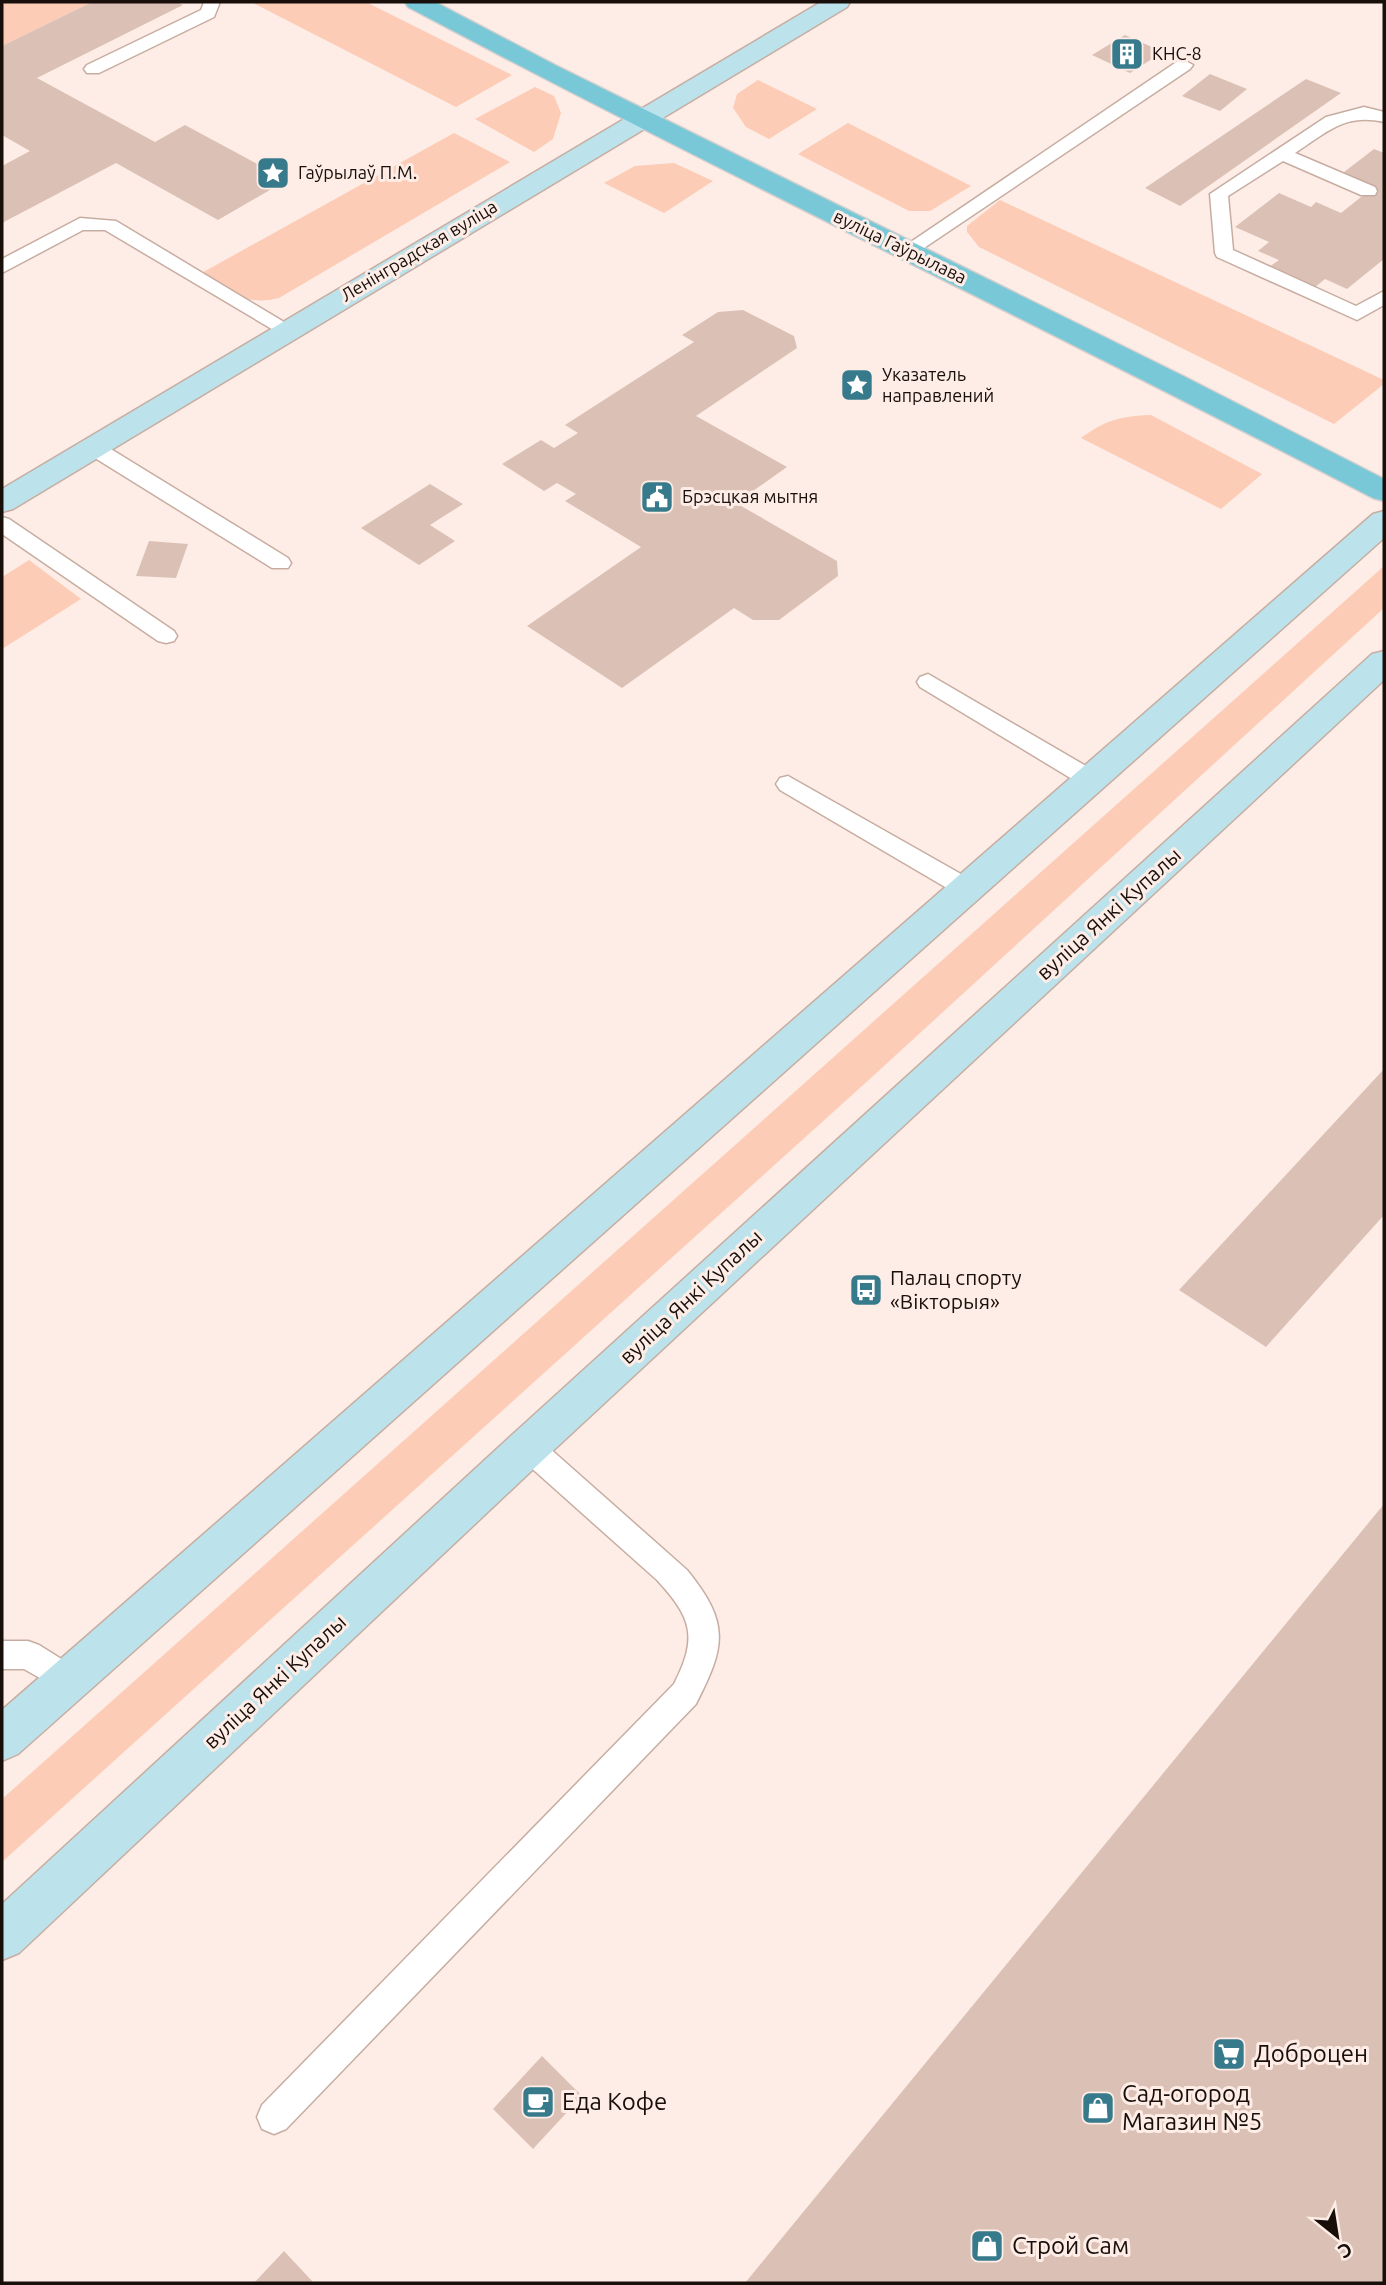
<svg xmlns="http://www.w3.org/2000/svg" width="1386" height="2285" font-family="Ubuntu,sans-serif">
<style>
.green{fill:#fcccb6}
.building{fill:#dbc1b5}
.lines{fill:none;stroke-linecap:round;stroke-linejoin:round}
.service-casing{stroke:#c7ada1;stroke-width:3}
.secondary-casing{stroke:#c7ada1;stroke-width:3}
.primary-casing{stroke:#d1cfce;stroke-width:3}
.service{fill:#fff;fill-rule:evenodd}
.secondary{fill:#bce3ec;fill-rule:evenodd}
.primary{fill:#79c8d8;fill-rule:evenodd}
.labels{text-anchor:middle;stroke-width:6;stroke-linejoin:round;paint-order:stroke}
.far-poi-label{font-size:18px;fill:#180f0b;stroke:#feede6;text-anchor:start}
.far-street-label{font-size:18px;fill:#180f0b;stroke:#feede6}
.street-label{font-size:21px;fill:#180f0b;stroke:#feede6}
.poi-label{font-size:21px;fill:#180f0b;stroke:#feede6;text-anchor:start}
.near-poi-label{font-size:24px;fill:#180f0b;stroke:#feede6;text-anchor:start}
</style>
<rect width="100%" height="100%" fill="#feede6"/>
<g class="green">
<polygon points="2,2 92,2 2,46"/>
<polygon points="251,2 366,2 512,75 456,107"/>
<polygon points="758,80 817,109 769,139 746,127 733,108 737,94"/>
<polygon points="535,87 554,96 561,113 553,139 534,152 475,119"/>
<polygon points="848,123 971,186 930,211 909,211 798,154"/>
<path d="M454,133L510,162L279,298C245,307 227,290 198,275Z"/>
<polygon points="674,163 713,181 664,213 604,183 635,166"/>
<polygon points="1000,200 1384,380 1384,384 1334,424 979,247 967,232 967,226"/>
<path d="M1151,415L1262,474L1221,509L1081,438C1105,420 1121,416 1151,415Z"/>
<polygon points="29,560 81,599 2,649 2,577"/>
<polygon points="1384,566 1384,608 872,1077 2,1862 2,1799"/>
</g>
<g class="building">
<polygon points="92,2 177,2 183,5 37,78 155,142 185,125 287,180 218,220 116,163 2,223 2,166 30,151 2,135 2,46"/>
<polygon points="1125,35 1163,52 1130,73 1092,55"/>
<polygon points="1210,74 1247,89 1220,111 1182,96"/>
<polygon points="1306,79 1341,93 1180,206 1145,188"/>
<polygon points="1374,149 1384,153 1384,259 1347,289 1325,279 1314,288 1269,267 1279,260 1258,251 1269,242 1235,227 1279,193 1311,207 1316,202 1341,213 1371,189 1339,176"/>
<polygon points="743,310 794,336 797,348 696,416 787,467 736,503 837,561 838,576 779,620 753,620 734,608 622,688 527,626 641,547 565,501 576,494 557,483 544,491 502,464 541,440 554,448 578,433 565,425 694,342 682,335 718,312"/>
<polygon points="430,484 463,504 430,525 455,541 419,565 361,528"/>
<polygon points="149,541 188,544 176,578 136,576"/>
<polygon points="1384,1069 1384,1215 1266,1347 1179,1290"/>
<polygon points="1384,1504 1384,2283 745,2283"/>
<polygon points="542,2056 582,2096 533,2149 493,2109"/>
<polygon points="284,2251 313,2282 254,2283"/>
</g>
<g class="lines">
<defs>
<g id="service">
<polygon points="204,2 220,2 214,17 99,73 87,73 84,69 87,65 201,10"/>
<polygon points="1184,60 1193,65 1190,69 915,254 908,256 899,250 1178,61"/>
<path d="M1364,107L1384,112V122C1345,113 1327,132 1295,153L1375,187L1377,191L1375,195H1361L1283,161L1228,196L1233,250L1356,306L1384,291V305L1357,320L1217,257L1215,253L1210,194L1326,117Z"/>
<polygon points="80,218 116,221 299,331 296,335 282,335 105,230 83,230 2,273 2,259"/>
<polygon points="94,442 101,443 288,558 291,563 288,568 272,568 87,453 84,448 87,443"/>
<polygon points="2,517 9,519 174,631 177,636 174,641 166,643 158,641 2,534"/>
<polygon points="928,674 1098,773 1102,779 1098,785 1090,787 1082,785 920,687 917,682 920,677"/>
<polygon points="788,776 975,882 978,888 975,894 966,897 957,894 780,790 776,784 780,778"/>
<path d="M528,1434L538,1438L687,1570C731,1624 725,1647 696,1704L286,2129L274,2134L262,2129L257,2117L262,2105L674,1684C698,1637 692,1618 657,1580L518,1456L514,1447L518,1438Z"/>
<polygon points="2,1641 28,1641 39,1645 79,1670 83,1680 79,1690 68,1694 24,1669 2,1669"/>
</g>
<g id="secondary">
<polygon points="821,2 850,2 847,7 13,509 2,512 2,489"/>
<polygon points="1384,511 1384,538 18,1754 2,1761 2,1710 1373,514"/>
<polygon points="1384,651 1384,680 543,1460 19,1953 2,1960 2,1904 513,1434 1372,654"/>
</g>
<path id="primary" d="M405,2H435L555,65L1185,377L1384,479V501L1373,498C1053,331 727,176 408,7Z"/>
</defs>
<use href="#service" class="service-casing"/>
<use href="#secondary" class="secondary-casing"/>
<use href="#primary" class="primary-casing"/>
<use href="#service" class="service"/>
<use href="#secondary" class="secondary"/>
<use href="#primary" class="primary"/>
</g>
<defs>
<symbol id="building-square" viewBox="-11 -11 22 22"><rect x="-9" y="-9" width="18" height="18" rx="4" fill="#377a8b" stroke="#feede6"/><path d="M-4-6H4V6H1V3H-1V6H-4ZM-2.5-4.3h1.7v1.8h-1.7ZM.8-4.3h1.7v1.8H.8ZM-2.5-1h1.7V.8h-1.7ZM.8-1h1.7V.8H.8Z" fill="#fff"/></symbol>
<symbol id="sight-square" viewBox="-11 -11 22 22"><rect x="-9" y="-9" width="18" height="18" rx="4" fill="#377a8b" stroke="#feede6"/><path d="M0-6L1.8-2.2L6-1.7L2.9 1.2L3.7 5.4L0 3.3L-3.7 5.4L-2.9 1.2L-6-1.7L-1.8-2.2Z" fill="#fff"/></symbol>
<symbol id="civic-square" viewBox="-11 -11 22 22"><rect x="-9" y="-9" width="18" height="18" rx="4" fill="#377a8b" stroke="#feede6"/><path d="M-.6-6.5H3V-4.5H.6V-3L4-1V1h2V6H-6V1h2V-1L-.6-3ZM-1.2 2.5V6h2.4V2.5Z" fill="#fff"/></symbol>
<symbol id="bus-square" viewBox="-11 -11 22 22"><rect x="-9" y="-9" width="18" height="18" rx="4" fill="#377a8b" stroke="#feede6"/><path d="M-5-6H5V4H4V6H2V4H-2V6H-4V4H-5ZM-3.5-4V0h7V-4ZM-3.5 1.2v1.5H-2V1.2ZM2 1.2v1.5H3.5V1.2Z" fill="#fff"/></symbol>
<symbol id="supermarket-square" viewBox="-11 -11 22 22"><rect x="-9" y="-9" width="18" height="18" rx="4" fill="#377a8b" stroke="#feede6"/><path d="M-6-5.5h2.5l.6 2H6L4.5 2H-2.5L-4.4-4H-6ZM-1.5 3.2a1.3 1.3 0 1 0 .1 0ZM3 3.2a1.3 1.3 0 1 0 .1 0Z" fill="#fff"/></symbol>
<symbol id="cafe-square" viewBox="-11 -11 22 22"><rect x="-9" y="-9" width="18" height="18" rx="4" fill="#377a8b" stroke="#feede6"/><path d="M-5.5-4.5H6V0H3Q3 3.5 0 3.5H-2.5Q-5.5 3.5-5.5 0ZM3-3.2v2h1.7v-2ZM-6 4.5H4V6H-6Z" fill="#fff"/></symbol>
<symbol id="shop-square" viewBox="-11 -11 22 22"><rect x="-9" y="-9" width="18" height="18" rx="4" fill="#377a8b" stroke="#feede6"/><path d="M-5-2.5h2.3a2.7 3.5 0 0 1 5.4 0H5L5.5 6h-11ZM-1.5-2.5h3a1.5 2.3 0 0 0-3 0Z" fill="#fff"/></symbol>
</defs>
<g fill-rule="evenodd">
<use href="#building-square" x="1108" y="35" width="38" height="38"/>
<use href="#sight-square" x="254" y="154" width="38" height="38"/>
<use href="#sight-square" x="838" y="366" width="38" height="38"/>
<use href="#civic-square" x="638" y="478" width="38" height="38"/>
<use href="#bus-square" x="847" y="1271" width="38" height="38"/>
<use href="#supermarket-square" x="1210" y="2035" width="38" height="38"/>
<use href="#cafe-square" x="519" y="2083" width="38" height="38"/>
<use href="#shop-square" x="1079" y="2089" width="38" height="38"/>
<use href="#shop-square" x="968" y="2227" width="38" height="38"/>
</g>
<g class="labels">
<g class="far-poi-label">
<text x="1152" y="60">КНС-8</text>
<text x="298" y="179">Гаўрылаў П.М.</text>
<text x="882" y="381">Указатель<tspan x="882" dy="21">направлений</tspan></text>
<text x="682" y="503">Брэсцкая мытня</text>
</g>
<g class="far-street-label">
<text transform="translate(900 247) rotate(26)" y="6">вуліца Гаўрылава</text>
<text transform="translate(419 251) rotate(-31)" y="6">Ленінградская вуліца</text>
</g>
<g class="street-label">
<text transform="translate(1109 914) rotate(-42)" y="7">вуліца Янкі Купалы</text>
<text transform="translate(691 1297) rotate(-43)" y="7">вуліца Янкі Купалы</text>
<text transform="translate(275 1682) rotate(-43)" y="7">вуліца Янкі Купалы</text>
</g>
<g class="poi-label">
<text x="890" y="1285">Палац спорту<tspan x="890" dy="24">«Вікторыя»</tspan></text>
</g>
<g class="near-poi-label">
<text x="1254" y="2062">Доброцен</text>
<text x="1122" y="2102">Сад-огород<tspan x="1122" dy="28">Магазин №5</tspan></text>
<text x="562" y="2110">Еда Кофе</text>
<text x="1012" y="2254">Строй Сам</text>
</g>
</g>
<rect width="1386" height="2285" fill="none" stroke="#180f0b" stroke-width="7"/>
<g transform="translate(1337 2236) rotate(150)" stroke="#feede6" stroke-width="5" paint-order="stroke">
<path d="M0-5L12 26L0 18L-12 26Z" fill="#180f0b"/>
<text y="-10" font-size="19" font-weight="bold" text-anchor="middle" fill="#180f0b">С</text>
</g>
</svg>
